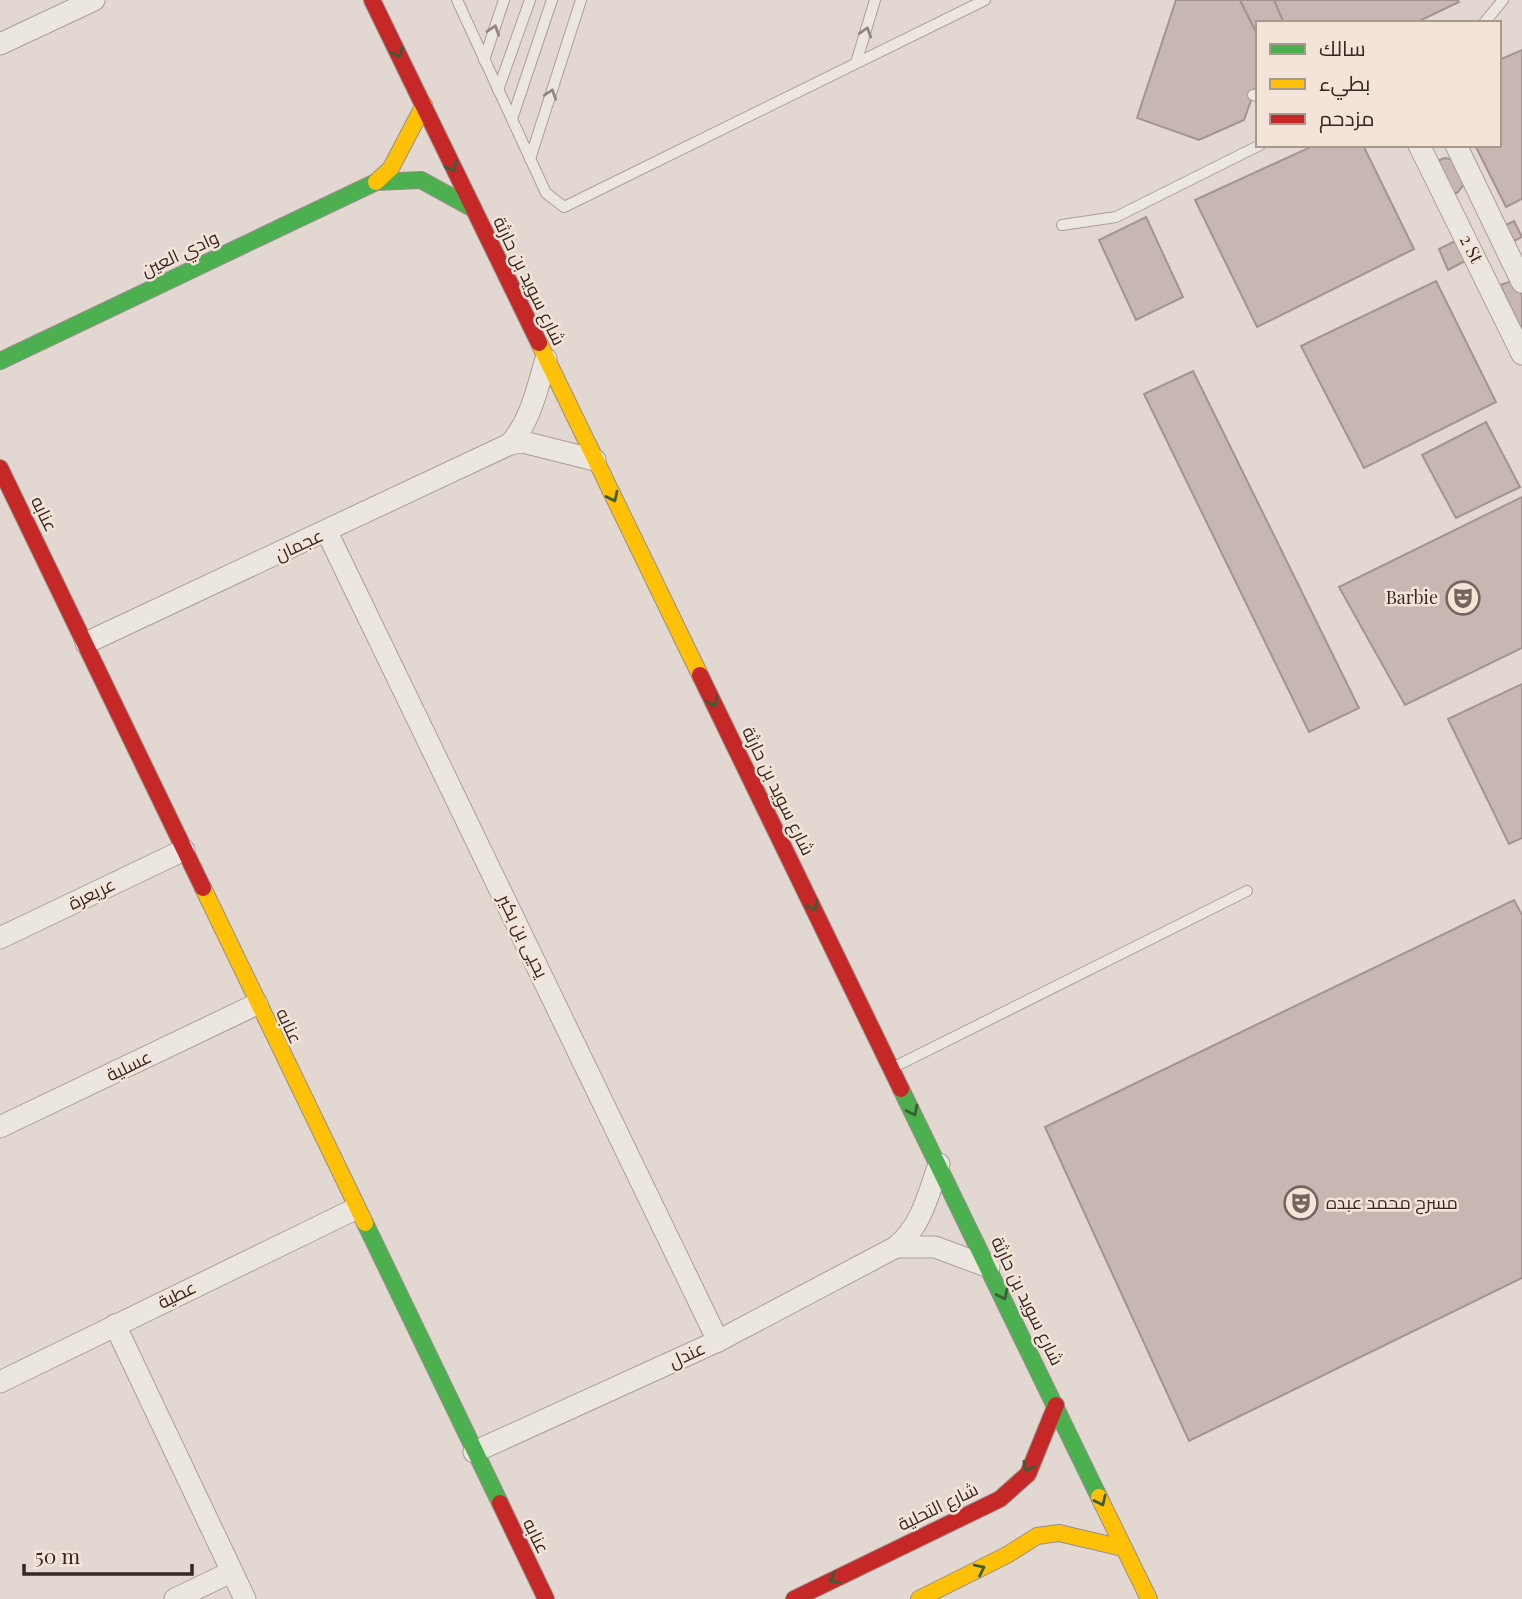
<svg xmlns="http://www.w3.org/2000/svg" width="1522" height="1599" font-family="'Playfair Display',Cairo,serif">
<style>
.building{fill:#c7b7b2;stroke:#a39490;stroke-width:2}
.lines{fill:none;stroke-linecap:round;stroke-linejoin:round}
.lane-casing{stroke:#a99e99;stroke-width:12}
.street-casing{stroke:#a99e99;stroke-width:23}
.fast-casing{stroke:#988e8a;stroke-width:18}
.slow-casing{stroke:#988e8a;stroke-width:18}
.jam-casing{stroke:#988e8a;stroke-width:18}
.lane{stroke:#ece6e1;stroke-width:10}
.street{stroke:#ece6e1;stroke-width:21}
.fast{stroke:#4caf50;stroke-width:16}
.slow{stroke:#ffc107;stroke-width:16}
.jam{stroke:#c62828;stroke-width:16}
.oneway{stroke:#928682}
.oneway2{stroke:#3f5d34}
.labels{text-anchor:middle;stroke-width:5;stroke-linejoin:round;paint-order:stroke}
.street-label{font-size:18px;fill:#372622;stroke:#f3e4d8}
.poi-label{font-size:18px;fill:#372622;stroke:#f3e4d8;text-anchor:end}
</style>
<rect width="100%" height="100%" fill="#e3d8d1"/>
<g class="building">
<polygon points="1176,0 1240,0 1258,36 1258,81 1244,120 1199,140 1137,118"/>
<polygon points="1240,0 1274,0 1284,23 1258,23 1258,36"/>
<polygon points="1274,0 1458,0 1459,2 1415,23 1284,23"/>
<polygon points="1522,50 1522,199 1506,207 1475,145 1499,145 1499,60"/>
<polygon points="1315,145 1363,145 1414,249 1257,327 1195,200"/>
<polygon points="1444,158 1455,160 1465,183 1457,193 1453,193 1438,161"/>
<polygon points="1146,217 1183,297 1136,320 1099,240"/>
<polygon points="1514,221 1522,237 1506,245 1498,229"/>
<polygon points="1457,240 1467,260 1448,270 1439,249"/>
<polygon points="1436,281 1496,402 1364,468 1301,346"/>
<polygon points="1509,282 1515,284 1522,295 1522,330 1500,285"/>
<polygon points="1193,371 1359,708 1309,732 1144,394"/>
<polygon points="1486,422 1520,487 1456,518 1422,455"/>
<polygon points="1522,497 1522,648 1405,705 1339,587"/>
<polygon points="1522,684 1522,838 1509,844 1448,719"/>
<polygon points="1514,900 1522,915 1522,1278 1189,1441 1045,1127"/>
</g>
<g class="lines">
<defs>
<g id="lane">
<polyline points="457,0 546,193 564,207 985,0"/>
<polyline points="1484,23 1503,0"/>
<polyline points="484,60 504,0"/>
<polyline points="856,63 875,0"/>
<polyline points="498,90 530,0"/>
<polyline points="1253,95 1258,96"/>
<polyline points="512,119 552,0"/>
<polyline points="530,159 581,0"/>
<polyline points="1062,225 1116,217 1260,145"/>
<polyline points="892,1068 1247,891"/>
</g>
<g id="street">
<polyline points="0,44 94,0"/>
<polyline points="1419,145 1522,354"/>
<polyline points="1456,145 1522,282"/>
<path d="M546,359C537,389 531,420 510,444L523,442L595,460"/>
<polyline points="327,532 718,1341"/>
<polyline points="86,643 510,444"/>
<polyline points="0,938 184,850"/>
<polyline points="0,1127 257,1004"/>
<path d="M939,1164C928,1195 922,1225 896,1247H935L989,1267"/>
<polyline points="115,1325 245,1599"/>
<polyline points="0,1382 355,1209"/>
<polyline points="474,1452 718,1341 896,1247"/>
<polyline points="175,1599 231,1572"/>
</g>
<g id="fast">
<polyline points="0,361 376,182 421,180 472,208"/>
<polyline points="901,1089 1099,1497"/>
<polyline points="365,1223 500,1503"/>
</g>
<g id="slow">
<polyline points="376,182 391,168 424,105"/>
<polyline points="539,343 700,675"/>
<polyline points="203,888 365,1223"/>
<polyline points="1099,1497 1149,1599"/>
<polyline points="919,1599 1007,1555 1037,1536 1059,1533 1123,1548"/>
</g>
<g id="jam">
<polyline points="372,0 539,343"/>
<polyline points="0,468 203,888"/>
<polyline points="700,675 901,1089"/>
<polyline points="500,1503 546,1599"/>
<polyline points="794,1599 1000,1499 1028,1474 1056,1405"/>
</g>
</defs>
<use href="#lane" class="lane-casing"/>
<use href="#street" class="street-casing"/>
<use href="#fast" class="fast-casing"/>
<use href="#slow" class="slow-casing"/>
<use href="#jam" class="jam-casing"/>
<use href="#lane" class="lane"/>
<use href="#street" class="street"/>
<use href="#fast" class="fast"/>
<use href="#slow" class="slow"/>
<use href="#jam" class="jam"/>
</g>
<defs><path id="oneway-chevron" d="M-2-3.5L2.5 0L-2 3.5" fill="none" stroke-width="1.6" stroke-linecap="round" stroke-linejoin="round" transform="scale(1.75)"/></defs>
<g class="oneway">
<use href="#oneway-chevron" transform="translate(494 30) rotate(-72)"/>
<use href="#oneway-chevron" transform="translate(866 32) rotate(-73)"/>
<use href="#oneway-chevron" transform="translate(551 94) rotate(-72)"/>
</g>
<g class="oneway2">
<use href="#oneway-chevron" transform="translate(398 53) rotate(64)"/>
<use href="#oneway-chevron" transform="translate(452 167) rotate(65)"/>
<use href="#oneway-chevron" transform="translate(613 497) rotate(64)"/>
<use href="#oneway-chevron" transform="translate(713 702) rotate(64)"/>
<use href="#oneway-chevron" transform="translate(813 906) rotate(64)"/>
<use href="#oneway-chevron" transform="translate(913 1111) rotate(64)"/>
<use href="#oneway-chevron" transform="translate(1003 1295) rotate(64)"/>
<use href="#oneway-chevron" transform="translate(1028 1467) rotate(114)"/>
<use href="#oneway-chevron" transform="translate(1101 1501) rotate(65)"/>
<use href="#oneway-chevron" transform="translate(980 1569) rotate(-26)"/>
<use href="#oneway-chevron" transform="translate(834 1579) rotate(154)"/>
</g>
<defs>
<symbol id="theatre-ring" viewBox="-11 -11 22 22"><circle r="9.5" fill="#f3e4d8" stroke="#73645f" stroke-width="1.5"/><path d="M-5-5.5Q0-4 5-5.5V0Q5 5 0 6Q-5 5-5 0ZM-3.3-2.5H-1v1.5H-3.3ZM1-2.5H3.3v1.5H1ZM-2.8 1Q0 5.5 2.8 1Z" fill="#73645f"/></symbol>
</defs>
<g fill-rule="evenodd">
<use href="#theatre-ring" x="1444" y="579" width="38" height="38"/>
<use href="#theatre-ring" x="1282" y="1184" width="38" height="38"/>
</g>
<g class="labels">
<g class="street-label">
<text transform="translate(1471 249) rotate(63)" y="6">2 St</text>
<text transform="translate(180 254) rotate(-25)" y="6">وادي العين</text>
<text transform="translate(529 281) rotate(64)" y="6">شارع سويد بن حارثة</text>
<text transform="translate(44 514) rotate(64)" y="6">عنابه</text>
<text transform="translate(299 545) rotate(-25)" y="6">عجمان</text>
<text transform="translate(778 791) rotate(64)" y="6">شارع سويد بن حارثة</text>
<text transform="translate(92 894) rotate(-26)" y="6">عريعرة</text>
<text transform="translate(523 936) rotate(64)" y="6">يحيى بن بكير</text>
<text transform="translate(289 1026) rotate(65)" y="6">عنابه</text>
<text transform="translate(129 1066) rotate(-26)" y="6">عسلية</text>
<text transform="translate(177 1295) rotate(-26)" y="6">عطية</text>
<text transform="translate(1027 1301) rotate(64)" y="6">شارع سويد بن حارثة</text>
<text transform="translate(687 1355) rotate(-25)" y="6">عندل</text>
<text transform="translate(938 1507) rotate(-26)" y="6">شارع التحلية</text>
<text transform="translate(536 1536) rotate(64)" y="6">عنابه</text>
</g>
<g class="poi-label">
<text x="1438" y="604">Barbie</text>
<text x="1326" y="1209" text-anchor="start">مسرح محمد عبده</text>
</g>
</g>
<rect x="1256" y="21" width="245" height="126" fill="#f3e4d8" stroke="#a8988f" stroke-width="2"/>
<rect x="1270" y="44" width="35" height="10" fill="#4caf50" stroke="#a8988f" stroke-width="2"/>
<text x="1319" y="56" font-size="21" fill="#372622">سالك</text>
<rect x="1270" y="79" width="35" height="10" fill="#ffc107" stroke="#a8988f" stroke-width="2"/>
<text x="1319" y="91" font-size="21" fill="#372622">بطيء</text>
<rect x="1270" y="114" width="35" height="10" fill="#c62828" stroke="#a8988f" stroke-width="2"/>
<text x="1319" y="126" font-size="21" fill="#372622">مزدحم</text>
<path d="M24 1564v10h168v-10" fill="none" stroke="#372622" stroke-width="3.5"/>
<text x="35" y="1564" font-size="21" fill="#372622" stroke="#f3e4d8" stroke-width="5" paint-order="stroke">50 m</text>
</svg>
